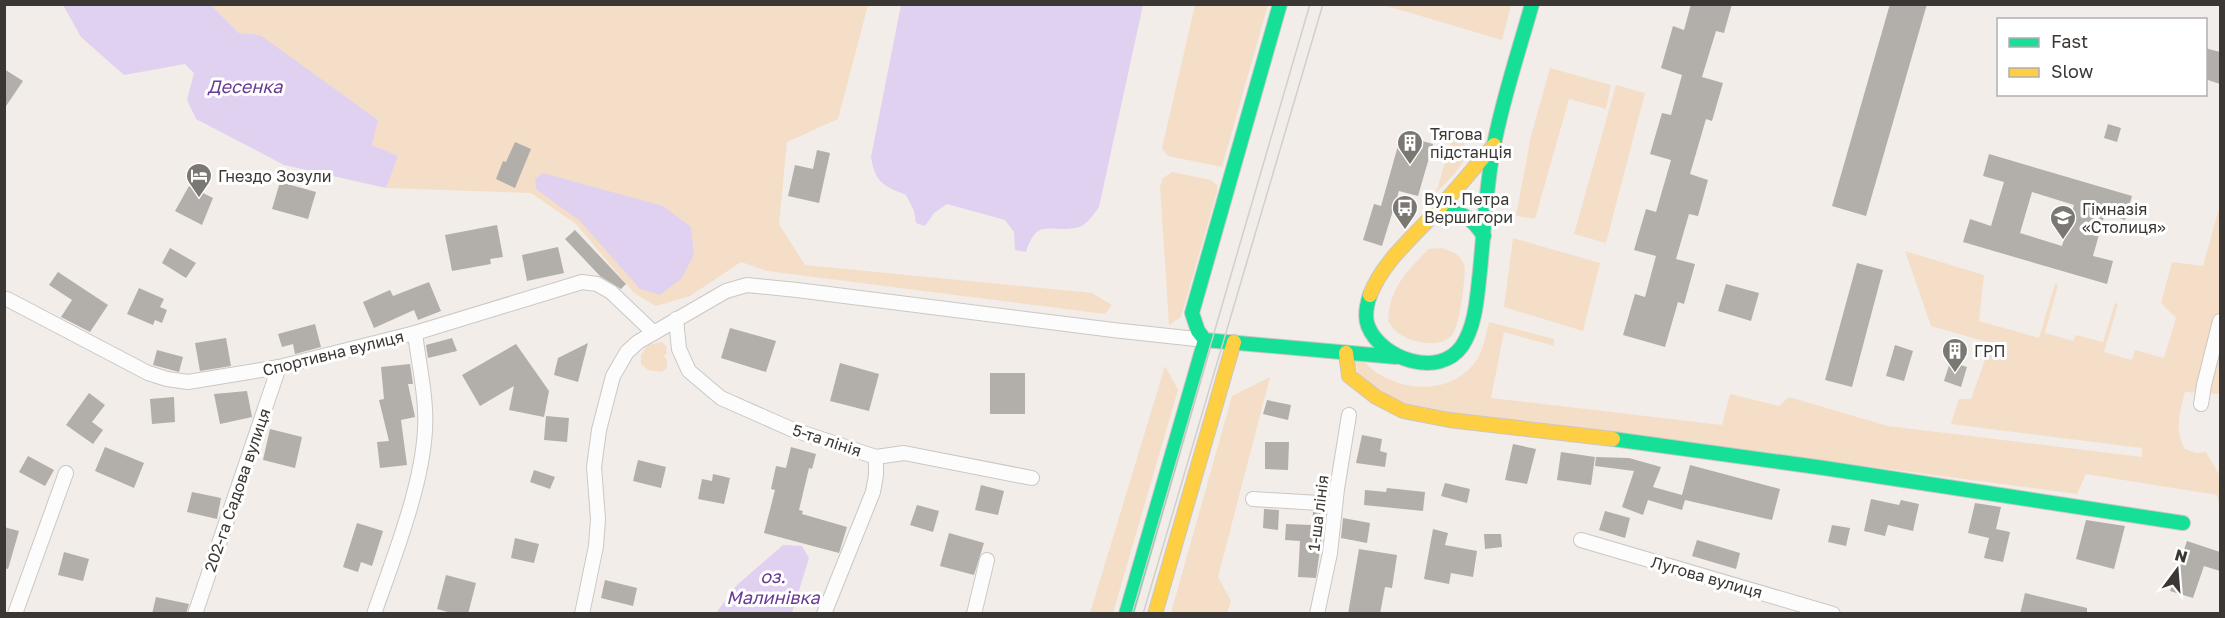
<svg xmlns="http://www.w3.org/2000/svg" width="2225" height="618" font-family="'Golos Text',sans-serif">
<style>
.green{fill:#f5dec8}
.water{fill:#e0d1f1}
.building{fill:#b2aeaa;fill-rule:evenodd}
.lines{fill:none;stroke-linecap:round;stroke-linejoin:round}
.street-casing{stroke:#cbc7c3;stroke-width:16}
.fast-casing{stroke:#cbc7c3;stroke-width:16}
.slow-casing{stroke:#cbc7c3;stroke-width:16}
.street{stroke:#fdfcfc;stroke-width:14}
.fast{stroke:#16e098;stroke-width:14}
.slow{stroke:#ffcf43;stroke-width:14}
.tram{stroke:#d1cfce;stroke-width:1.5}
.labels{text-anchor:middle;stroke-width:6;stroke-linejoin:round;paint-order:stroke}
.poi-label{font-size:16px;fill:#3b3734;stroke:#fff;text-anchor:start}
.street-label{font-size:16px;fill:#3b3734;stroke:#fff}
.water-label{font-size:18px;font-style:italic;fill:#673a94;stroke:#fff}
</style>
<rect width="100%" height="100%" fill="#f2ede8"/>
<g class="green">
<polygon points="211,5 868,5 838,119 787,142 779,224 805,265 1092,293 1112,305 1105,314 767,271 741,262 690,296 656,306 634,293 576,224 531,193 386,188 397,156 372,145 260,35 239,33"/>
<polygon points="1195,5 1268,5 1222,167 1168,156 1162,148"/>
<polygon points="1383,5 1511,5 1502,40"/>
<polygon points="1550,68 1611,85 1606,109 1569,99 1535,219 1516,216 1531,136"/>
<polygon points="1616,85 1645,93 1606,243 1574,234"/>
<path d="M1452,139L1463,142C1474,159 1448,180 1436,193Z"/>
<polygon points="1172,172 1211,180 1217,185 1217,192 1181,317 1169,325 1160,186 1163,178"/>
<path d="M2220,205V394L2185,392C2180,412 2174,430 2185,449L2197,453L2206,452L2220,476V509L2217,495L2086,474L2077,494L1624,434L1407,409L1359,377L1355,359H1362C1367,364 1373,371 1379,374C1412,394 1456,392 1478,358C1484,348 1486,333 1489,322L1554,339V346L1504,332L1491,398L1722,425L1730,394L1779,406L1789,397L1888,426L2142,457V448L1951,424L1959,399H1971L1991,343L1931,326L1905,251L1984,275L1979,321L2039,338L2055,284L2058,285L2045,333L2073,341L2076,335L2103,342L2115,303L2118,304L2104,352L2132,360L2135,350L2164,358L2176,318L2161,303L2172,262L2203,266Z"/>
<polygon points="1513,238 1600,263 1583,331 1504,307"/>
<path d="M1442,248C1452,252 1460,254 1464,264C1467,273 1459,326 1453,334C1441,349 1415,343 1401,335C1395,332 1392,326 1388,321C1390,286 1406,274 1428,249Z"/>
<polygon points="662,342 666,346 667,353 664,356 667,360 667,368 662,372 648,370 641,364 641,355 648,345"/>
<polygon points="1165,366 1178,390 1113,613 1090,613"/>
<polygon points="1270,377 1218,577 1231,601 1227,613 1171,613 1232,396"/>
</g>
<g class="water">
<polygon points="63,5 211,5 239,33 260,35 378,120 372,145 398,156 386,188 284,165 196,119 187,100 194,73 185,64 124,75 81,37"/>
<path d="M901,5H1143L1099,207C1092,216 1087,226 1075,228C1050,233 1037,217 1026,252L1015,250L1014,232L1005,220L947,204L934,213L925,226L916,223L914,211L906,195C883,186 875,182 871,157Z"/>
<polygon points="543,173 663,206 691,227 694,255 681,279 660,295 640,289 580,221 536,189 535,179"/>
<polygon points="783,545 802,546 809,558 792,613 716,613 737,585"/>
</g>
<g class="building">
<polygon points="1691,4 1732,4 1724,33 1716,31 1702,77 1723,83 1712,121 1706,119 1690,174 1708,180 1698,216 1689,214 1676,259 1695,264 1684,304 1678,302 1665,347 1623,335 1635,294 1645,297 1656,256 1634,250 1646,209 1656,212 1671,160 1650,154 1662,113 1671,115 1682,75 1661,68 1673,26 1684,30"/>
<polygon points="1890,4 1927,4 1866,216 1832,206"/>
<polygon points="2205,48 2220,52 2220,84 2205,79"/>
<polygon points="4,69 23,81 4,109"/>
<polygon points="2108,124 2121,128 2117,142 2104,138"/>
<polygon points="1401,135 1433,144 1418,196 1399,191 1382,246 1363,240 1374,204 1381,206"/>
<polygon points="515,142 531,149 515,188 496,179 503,161 506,162"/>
<polygon points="817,150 830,153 819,203 788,196 795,165 813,169"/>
<path d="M1989,154L2132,196L2125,220L2105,213L2093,256L2113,261L2107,284L1963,242L1970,219L1991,226L2004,182L1983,176ZM2032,192L2074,205L2062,246L2020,233Z"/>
<polygon points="280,182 316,192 308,219 272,209"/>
<polygon points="189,186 213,198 202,225 175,211"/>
<polygon points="497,225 503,257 490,259 491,264 452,271 445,235"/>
<polygon points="575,230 626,284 621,289 600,276 565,239"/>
<polygon points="558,247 564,273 527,281 522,255"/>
<polygon points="170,248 196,263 186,278 162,263"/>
<polygon points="1857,263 1883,270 1852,387 1825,380"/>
<polygon points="58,272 108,305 90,332 61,317 72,300 49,285"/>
<polygon points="429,282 441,311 418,320 414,310 374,328 363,302 390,290 393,296"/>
<polygon points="1726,284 1759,293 1751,321 1718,311"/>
<polygon points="139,288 164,299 160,307 167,310 162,323 155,320 153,325 127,314"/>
<polygon points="315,324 321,347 295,354 293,344 282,347 278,334"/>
<polygon points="730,328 776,341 766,372 721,358"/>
<polygon points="226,338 231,366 200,371 195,343"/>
<polygon points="452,338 457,351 428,358 426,345"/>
<polygon points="588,343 578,382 554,375 558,358"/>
<polygon points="516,344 549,391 544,417 509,410 514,386 480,406 462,375"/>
<polygon points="1895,345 1913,351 1904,381 1886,376"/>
<polygon points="157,350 183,357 179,372 153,365"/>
<polygon points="1950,362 1967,367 1961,387 1944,381"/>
<polygon points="840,363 879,374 869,411 830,401"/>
<polygon points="410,364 413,384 408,384 415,417 401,420 407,465 380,468 377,442 389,441 379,400 384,399 381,367"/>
<rect x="990" y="373" width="35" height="41"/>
<polygon points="247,391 252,417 220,424 214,394"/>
<polygon points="89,393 105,405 92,422 103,430 93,444 66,425"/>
<polygon points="174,397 175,422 152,424 150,399"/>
<polygon points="1267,400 1291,405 1288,420 1263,414"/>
<polygon points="546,416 569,418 567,442 544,440"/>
<polygon points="270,429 302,437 295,468 263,460"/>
<polygon points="1362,435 1382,439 1380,451 1387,453 1385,467 1356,463"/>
<polygon points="1265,442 1289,442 1288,470 1265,469"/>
<polygon points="1513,444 1536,449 1527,484 1505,480"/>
<polygon points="105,447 144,463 134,488 95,471"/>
<polygon points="791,447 816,454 812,469 809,468 799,510 803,511 802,514 847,527 839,553 764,533 775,490 771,489 776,466 786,468"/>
<polygon points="1561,452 1595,457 1591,485 1557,480"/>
<polygon points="28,456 54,470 45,486 19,472"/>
<polygon points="1596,457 1629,458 1661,467 1653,487 1682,495 1690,465 1780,489 1772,520 1685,500 1682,510 1648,500 1643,515 1622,507 1634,471 1595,466"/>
<polygon points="638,460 666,467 661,488 633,481"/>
<polygon points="534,470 555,477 550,489 530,482"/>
<polygon points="713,474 730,478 724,504 698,499 702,479 712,481"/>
<polygon points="1445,483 1470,489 1467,503 1441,496"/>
<polygon points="981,485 1004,491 998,515 975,510"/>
<polygon points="1387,488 1425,492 1423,511 1364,505 1365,490 1386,492"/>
<polygon points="192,492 221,498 217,519 187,512"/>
<polygon points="1871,499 1899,505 1901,500 1919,504 1913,531 1888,525 1885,536 1864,531"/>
<polygon points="1975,503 2001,507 1996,529 2010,532 2003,562 1984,558 1989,538 1968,533"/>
<polygon points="917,505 939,511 933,532 910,525"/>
<polygon points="1264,509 1279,510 1278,530 1263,528"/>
<polygon points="1605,511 1630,518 1625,538 1599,530"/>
<polygon points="1313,512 1325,514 1316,578 1298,577 1300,541 1285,540 1286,524 1312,525"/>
<polygon points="1343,518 1370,523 1367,543 1341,538"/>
<polygon points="2086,520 2125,526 2114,569 2076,559"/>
<polygon points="357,523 383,531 372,566 361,562 358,572 343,567"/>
<polygon points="1832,525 1850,528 1846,546 1828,542"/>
<polygon points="4,527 19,531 8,569 4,568"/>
<polygon points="1433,529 1448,533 1445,545 1477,551 1473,577 1451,573 1449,584 1424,579"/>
<polygon points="949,533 984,543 974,575 940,566"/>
<polygon points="1484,534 1501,534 1502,547 1485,549"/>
<polygon points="515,538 539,544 534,563 511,558"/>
<polygon points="1697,540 1740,553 1736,569 1692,556"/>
<polygon points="2187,541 2220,552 2220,571 2204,566 2193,598 2170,591"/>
<polygon points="1359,549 1397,555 1392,588 1385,587 1380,614 1348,614"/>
<polygon points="64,552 89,559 83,581 58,575"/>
<polygon points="446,575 476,583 468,614 455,614 437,609"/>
<polygon points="605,580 637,588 633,606 601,598"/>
<polygon points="2025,593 2087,608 2087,614 2020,614"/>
<polygon points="156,597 189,604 186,614 152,614"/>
</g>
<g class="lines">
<defs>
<g id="street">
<polyline points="7,299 148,373 167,379 188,382 279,367 415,333 582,282 597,284 611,292 654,333"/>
<polyline points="676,319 679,349 689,371 721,398 791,429 876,457 904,453 1032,478"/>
<polyline points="2201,404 2204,385 2220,321"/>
<polyline points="1253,499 1335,504"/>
<polyline points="1581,540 1833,614"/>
<polyline points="15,614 66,473"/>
<polyline points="195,614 279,367"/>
<path d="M374,614C394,556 429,471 425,410C424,384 418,359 415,333"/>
<polyline points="582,614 596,546 598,519 594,467 599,430 613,376 627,352 638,342 726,291 747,285 797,290 1113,330 1205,340"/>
<polyline points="824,614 873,492 876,475 876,457"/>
<polyline points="974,614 987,560"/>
<polyline points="1317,614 1330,553 1337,489 1349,415"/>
</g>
<g id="fast">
<polyline points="1280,4 1192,313 1198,331 1205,340 1396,357"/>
<path d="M1434,213C1461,211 1469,214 1484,236"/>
<path d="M1370,295C1367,304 1364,316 1368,326C1381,359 1439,379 1462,346C1476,325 1477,296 1480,271C1484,230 1486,186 1494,145C1503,97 1519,51 1532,4"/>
<polyline points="1613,439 1824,468 2183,523"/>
<polyline points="1126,614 1205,340"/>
</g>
<g id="slow">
<path d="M1370,295C1383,262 1410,240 1433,215C1454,192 1474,168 1494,145"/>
<polyline points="1346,353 1349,376 1376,397 1403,411 1449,420 1613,439"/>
<polyline points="1155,614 1234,342"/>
</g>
</defs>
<use href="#street" class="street-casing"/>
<use href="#fast" class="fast-casing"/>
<use href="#slow" class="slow-casing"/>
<use href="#street" class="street"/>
<use href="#fast" class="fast"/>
<use href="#slow" class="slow"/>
<g class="tram">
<polyline points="1132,614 1310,4"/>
<polyline points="1143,614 1323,4"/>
</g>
</g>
<defs>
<symbol id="building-pin" viewBox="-11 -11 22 30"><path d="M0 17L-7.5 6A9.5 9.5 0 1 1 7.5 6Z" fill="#7b7773" stroke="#fff"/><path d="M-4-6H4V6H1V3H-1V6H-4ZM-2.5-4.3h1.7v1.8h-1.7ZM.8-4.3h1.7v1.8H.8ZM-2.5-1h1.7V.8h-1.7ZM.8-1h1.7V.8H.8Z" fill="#fff"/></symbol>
<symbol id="hotel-pin" viewBox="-11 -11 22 30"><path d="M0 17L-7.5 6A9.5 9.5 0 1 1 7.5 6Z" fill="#7b7773" stroke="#fff"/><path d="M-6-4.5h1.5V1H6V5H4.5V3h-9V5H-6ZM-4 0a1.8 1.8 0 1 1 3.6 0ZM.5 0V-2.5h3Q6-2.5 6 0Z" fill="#fff"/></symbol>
<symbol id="bus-pin" viewBox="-11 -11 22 30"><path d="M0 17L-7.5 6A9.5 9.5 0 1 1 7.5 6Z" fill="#7b7773" stroke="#fff"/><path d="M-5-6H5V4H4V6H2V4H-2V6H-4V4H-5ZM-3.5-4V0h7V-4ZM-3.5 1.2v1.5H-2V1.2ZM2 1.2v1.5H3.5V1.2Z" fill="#fff"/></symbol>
<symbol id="school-pin" viewBox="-11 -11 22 30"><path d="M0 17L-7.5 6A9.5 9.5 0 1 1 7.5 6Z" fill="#7b7773" stroke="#fff"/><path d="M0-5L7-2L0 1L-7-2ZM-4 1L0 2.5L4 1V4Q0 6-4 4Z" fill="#fff"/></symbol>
</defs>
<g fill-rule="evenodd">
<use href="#building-pin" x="1395" y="128" width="30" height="40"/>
<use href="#hotel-pin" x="184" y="161" width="30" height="40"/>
<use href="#bus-pin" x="1390" y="193" width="30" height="40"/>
<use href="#school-pin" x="2048" y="203" width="30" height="40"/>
<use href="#building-pin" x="1940" y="336" width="30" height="40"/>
</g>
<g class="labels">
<g class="poi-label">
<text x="1430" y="140">Тягова<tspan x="1430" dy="18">пiдстанцiя</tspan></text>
<text x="218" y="182">Гнездо Зозули</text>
<text x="1424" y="205">Вул. Петра<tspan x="1424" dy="18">Вершигори</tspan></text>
<text x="2082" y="215">Гімназія<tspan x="2082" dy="18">«Столиця»</tspan></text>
<text x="1974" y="357">ГРП</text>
</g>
<g class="street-label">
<text transform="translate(333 353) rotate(-14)" y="6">Спортивна вулиця</text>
<text transform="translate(827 440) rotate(18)" y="6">5-та лінія</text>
<text transform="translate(237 490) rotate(-71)" y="6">202-га Садова вулиця</text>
<text transform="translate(1318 513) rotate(-83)" y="6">1-ша лінія</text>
<text transform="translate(1707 577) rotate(16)" y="6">Лугова вулиця</text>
</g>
<g class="water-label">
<text x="245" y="93">Десенка</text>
<text x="773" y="583">оз.<tspan x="773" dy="21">Малинівка</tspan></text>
</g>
</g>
<rect width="2225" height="618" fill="none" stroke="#3b3734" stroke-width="12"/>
<rect x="1997" y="18" width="210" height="78" fill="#ffffff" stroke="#b1afae" stroke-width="1.5"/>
<rect x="2009" y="38" width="30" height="9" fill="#16e098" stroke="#b1afae" stroke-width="1.5"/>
<text x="2051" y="48" font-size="18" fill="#3b3734">Fast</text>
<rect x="2009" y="68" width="30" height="9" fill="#ffcf43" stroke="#b1afae" stroke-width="1.5"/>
<text x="2051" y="78" font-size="18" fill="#3b3734">Slow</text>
<g transform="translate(2177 570) rotate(16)" stroke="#ffffff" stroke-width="4.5" paint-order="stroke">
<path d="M0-4.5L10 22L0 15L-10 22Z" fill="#3b3734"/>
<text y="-9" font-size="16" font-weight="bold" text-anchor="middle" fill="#3b3734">N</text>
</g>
</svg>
